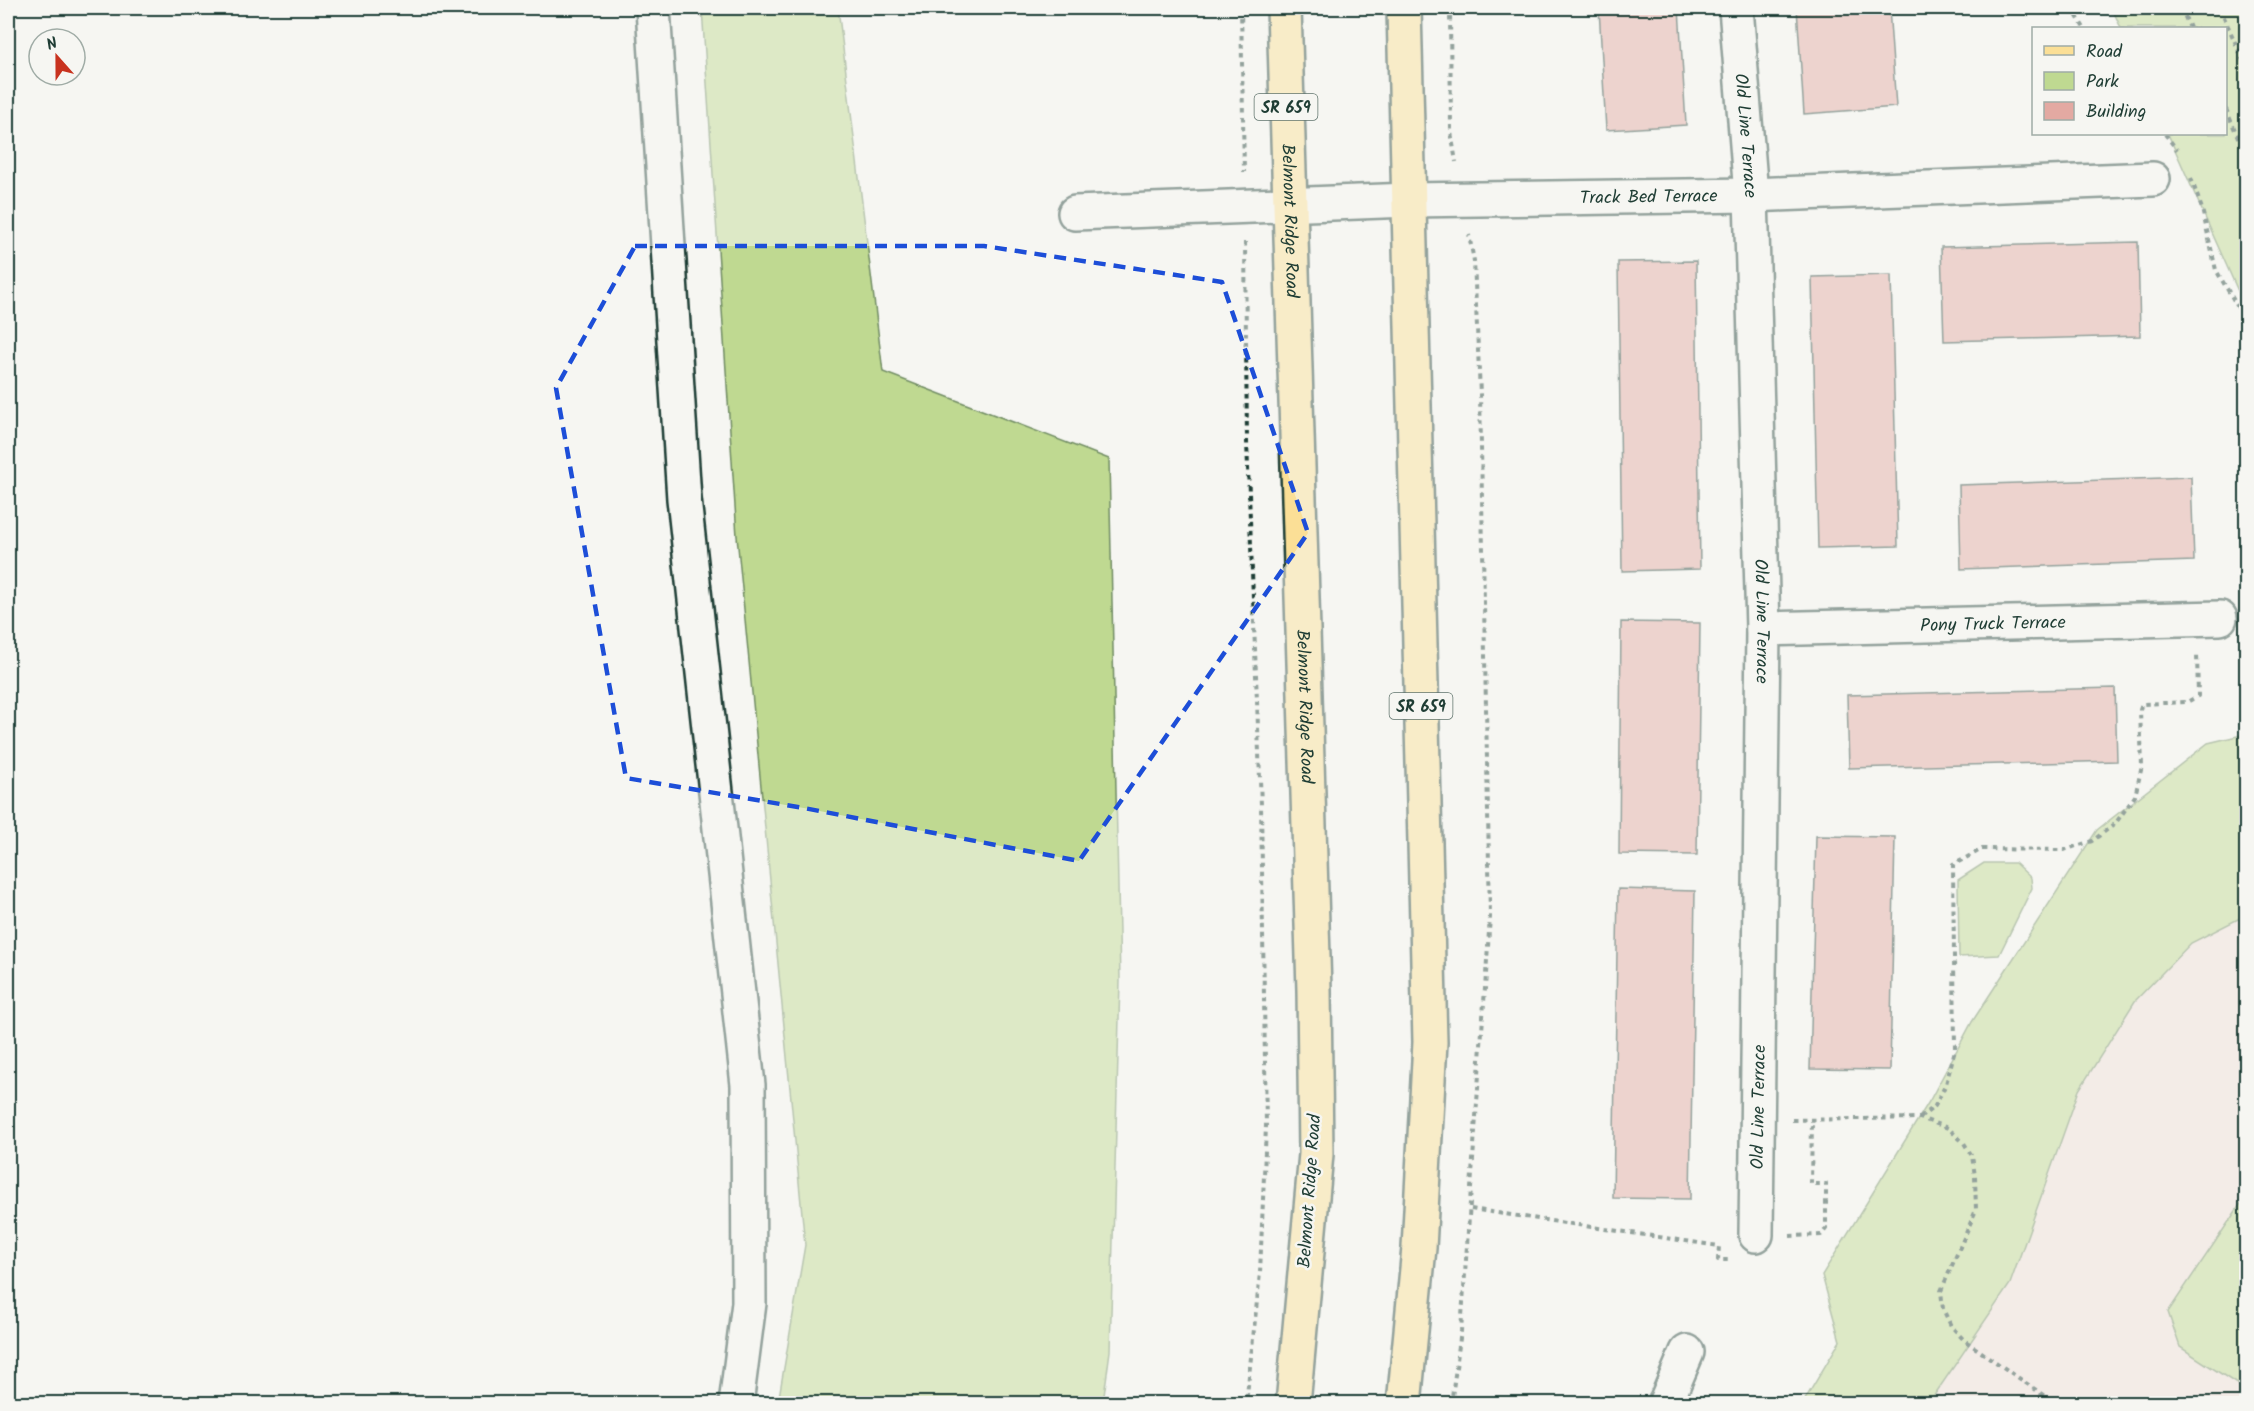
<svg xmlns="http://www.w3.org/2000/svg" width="2254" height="1411" font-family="Kalam,sans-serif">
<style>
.built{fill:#f0dfda}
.green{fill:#bfd991;stroke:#6f8b62;stroke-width:1.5}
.building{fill:#e3a9a2;stroke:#1f3d34;stroke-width:1.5}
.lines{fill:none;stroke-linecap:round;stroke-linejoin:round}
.minor-casing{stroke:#1f3d34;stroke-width:38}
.major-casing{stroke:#1f3d34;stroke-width:38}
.path{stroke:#1f3d34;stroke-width:4;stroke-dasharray:4.5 4.5;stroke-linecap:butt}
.minor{stroke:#f6f6f2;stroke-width:33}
.major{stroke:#fbdf96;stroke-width:33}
.marked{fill:none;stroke:#1d4ed8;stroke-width:4.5;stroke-dasharray:12 8;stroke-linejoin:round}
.labels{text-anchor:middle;stroke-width:5;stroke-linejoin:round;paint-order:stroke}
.shield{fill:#f6f6f2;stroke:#60746d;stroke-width:1.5}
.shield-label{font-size:16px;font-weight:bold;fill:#1f3d34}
.street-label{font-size:18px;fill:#1f3d34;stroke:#f6f6f2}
</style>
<rect width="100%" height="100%" fill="#f6f6f2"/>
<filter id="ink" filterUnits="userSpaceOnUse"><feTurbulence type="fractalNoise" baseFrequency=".0167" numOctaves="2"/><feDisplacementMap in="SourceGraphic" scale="12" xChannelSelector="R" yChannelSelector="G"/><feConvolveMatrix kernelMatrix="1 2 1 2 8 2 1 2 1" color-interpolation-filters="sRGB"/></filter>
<g filter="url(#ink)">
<polygon class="built" points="2244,915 2246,915 2246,1403 1929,1404 2010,1284 2079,1090 2135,1001 2191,943"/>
<g class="green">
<polygon points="702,8 838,8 883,372 1109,459 1120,981 1110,1351 1103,1403 778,1403 805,1245 737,536"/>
<polygon points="2112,8 2246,8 2246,309 2168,134 2226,134 2226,28 2121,28"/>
<polygon points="2246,734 2246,915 2191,943 2135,1001 2079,1090 2010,1284 1929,1403 1803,1403 1840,1341 1822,1275 1930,1100 1972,1022 2097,830 2208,743"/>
<polygon points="1984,863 2015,863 2031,878 2032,888 1999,955 1959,957 1958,880"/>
<polygon points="2246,1196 2246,1390 2180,1347 2168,1312"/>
</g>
<g class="building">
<polygon points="1599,8 1679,8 1686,125 1606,130"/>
<polygon points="1797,8 1889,8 1896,107 1804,114"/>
<polygon points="2138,242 2140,336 1944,341 1941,247"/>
<polygon points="1696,261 1700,569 1622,571 1618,262"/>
<polygon points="1891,275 1898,546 1818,548 1812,277"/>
<polygon points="2191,477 2194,561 1961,569 1959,485"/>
<polygon points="1621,622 1700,623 1697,855 1619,854"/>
<polygon points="2115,688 2117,761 1849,768 1847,695"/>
<polygon points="1816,836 1895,837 1890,1070 1810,1069"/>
<polygon points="1618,889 1695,891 1690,1199 1613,1198"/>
</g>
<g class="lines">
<defs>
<g id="minor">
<polyline points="653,8 684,499 748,1085 749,1303 736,1404"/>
<path id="s1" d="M1736,8L1751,195L1763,629L1756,1235"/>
<path id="s2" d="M1075,213L1409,200L1751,195L2153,179"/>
<path id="s3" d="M1763,629L2220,618"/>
<polyline points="1665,1404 1687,1352"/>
</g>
<g id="major">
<path id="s4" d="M1284,8L1314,990L1316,1154L1293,1404"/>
<polyline points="1404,8 1430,1042 1419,1248 1404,1404"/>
</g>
</defs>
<use href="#minor" class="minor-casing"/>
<use href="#major" class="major-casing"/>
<g class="path">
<polyline points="1241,8 1244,172"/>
<polyline points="1450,8 1451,132 1456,162"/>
<polyline points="2072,8 2084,28"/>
<polyline points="2181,8 2190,28"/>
<polyline points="2220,8 2246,67"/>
<polyline points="2226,109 2246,156"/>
<polyline points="2165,134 2177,150"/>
<polyline points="2191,178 2202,209 2216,270 2246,321"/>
<polyline points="1245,242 1247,442 1261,805 1266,1126 1260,1273 1246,1404"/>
<polyline points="1920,1118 1935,1106 1946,1084 1955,1050 1953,865 1982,849 2064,850 2092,841 2115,824 2135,796 2142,766 2140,710 2142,704 2187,702 2198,696 2197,654"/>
<polyline points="1792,1120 1920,1118 1948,1128 1964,1143 1972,1156 1975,1176 1976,1210 1941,1291 1943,1309 1951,1326 1964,1340 2049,1399"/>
<polyline points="1471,1209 1719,1246 1718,1260 1730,1260"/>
<polyline points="1790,1236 1821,1235 1826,1229 1826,1184 1811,1184 1812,1120"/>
<polyline points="1451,1404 1461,1331 1490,917 1480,394 1474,261 1469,235"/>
</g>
<use href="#minor" class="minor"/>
<use href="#major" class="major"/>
</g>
</g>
<path d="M0 0H2254V1411H0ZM635,246H984L1222,282L1308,533L1079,861L804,808L626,778L556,388Z" fill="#f6f6f2" fill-opacity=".55" fill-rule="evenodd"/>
<path class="marked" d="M635,246H984L1222,282L1308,533L1079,861L804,808L626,778L556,388Z"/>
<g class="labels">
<g class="shield">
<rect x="1254.5" y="94" width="63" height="26" rx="4.5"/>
<rect x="1389.5" y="693" width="63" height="26" rx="4.5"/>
</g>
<g class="shield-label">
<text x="1286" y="113">SR 659</text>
<text x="1421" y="712">SR 659</text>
</g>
<g class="street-label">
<text dy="6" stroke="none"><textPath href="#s1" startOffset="128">Old Line Terrace</textPath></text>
<text dy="6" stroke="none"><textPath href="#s2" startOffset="574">Track Bed Terrace</textPath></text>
<text dy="6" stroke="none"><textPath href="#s4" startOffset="213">Belmont Ridge Road</textPath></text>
<text dy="6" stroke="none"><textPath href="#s1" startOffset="614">Old Line Terrace</textPath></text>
<text dy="6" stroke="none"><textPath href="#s3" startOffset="230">Pony Truck Terrace</textPath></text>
<text dy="6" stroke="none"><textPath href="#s4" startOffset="699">Belmont Ridge Road</textPath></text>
<text transform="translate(1758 1107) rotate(-89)" y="6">Old Line Terrace</text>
<text transform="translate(1309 1191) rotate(-86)" y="6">Belmont Ridge Road</text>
</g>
</g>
<rect width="2254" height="1411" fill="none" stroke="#f6f6f2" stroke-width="30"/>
<rect x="15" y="15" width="2224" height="1381" fill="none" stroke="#1f3d34" stroke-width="2" filter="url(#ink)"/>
<rect x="2032" y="27" width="195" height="108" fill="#f6f6f2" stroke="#a0aca6" stroke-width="1.5"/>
<rect x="2044" y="46" width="30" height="9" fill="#fbdf96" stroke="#a0aca6" stroke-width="1.5"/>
<text x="2086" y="57" font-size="18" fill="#1f3d34">Road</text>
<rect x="2044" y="72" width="30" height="18" fill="#bfd991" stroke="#a0aca6" stroke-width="1.5"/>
<text x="2086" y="87" font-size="18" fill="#1f3d34">Park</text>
<rect x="2044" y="102" width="30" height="18" fill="#e3a9a2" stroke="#a0aca6" stroke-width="1.5"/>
<text x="2086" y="117" font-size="18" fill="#1f3d34">Building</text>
<g transform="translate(57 57) rotate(339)"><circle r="28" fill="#f6f6f2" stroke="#a0aca6" stroke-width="1.5"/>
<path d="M0-4.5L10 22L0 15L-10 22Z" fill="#c8321e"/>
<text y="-9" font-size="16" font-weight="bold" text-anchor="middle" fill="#1f3d34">N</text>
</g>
</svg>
